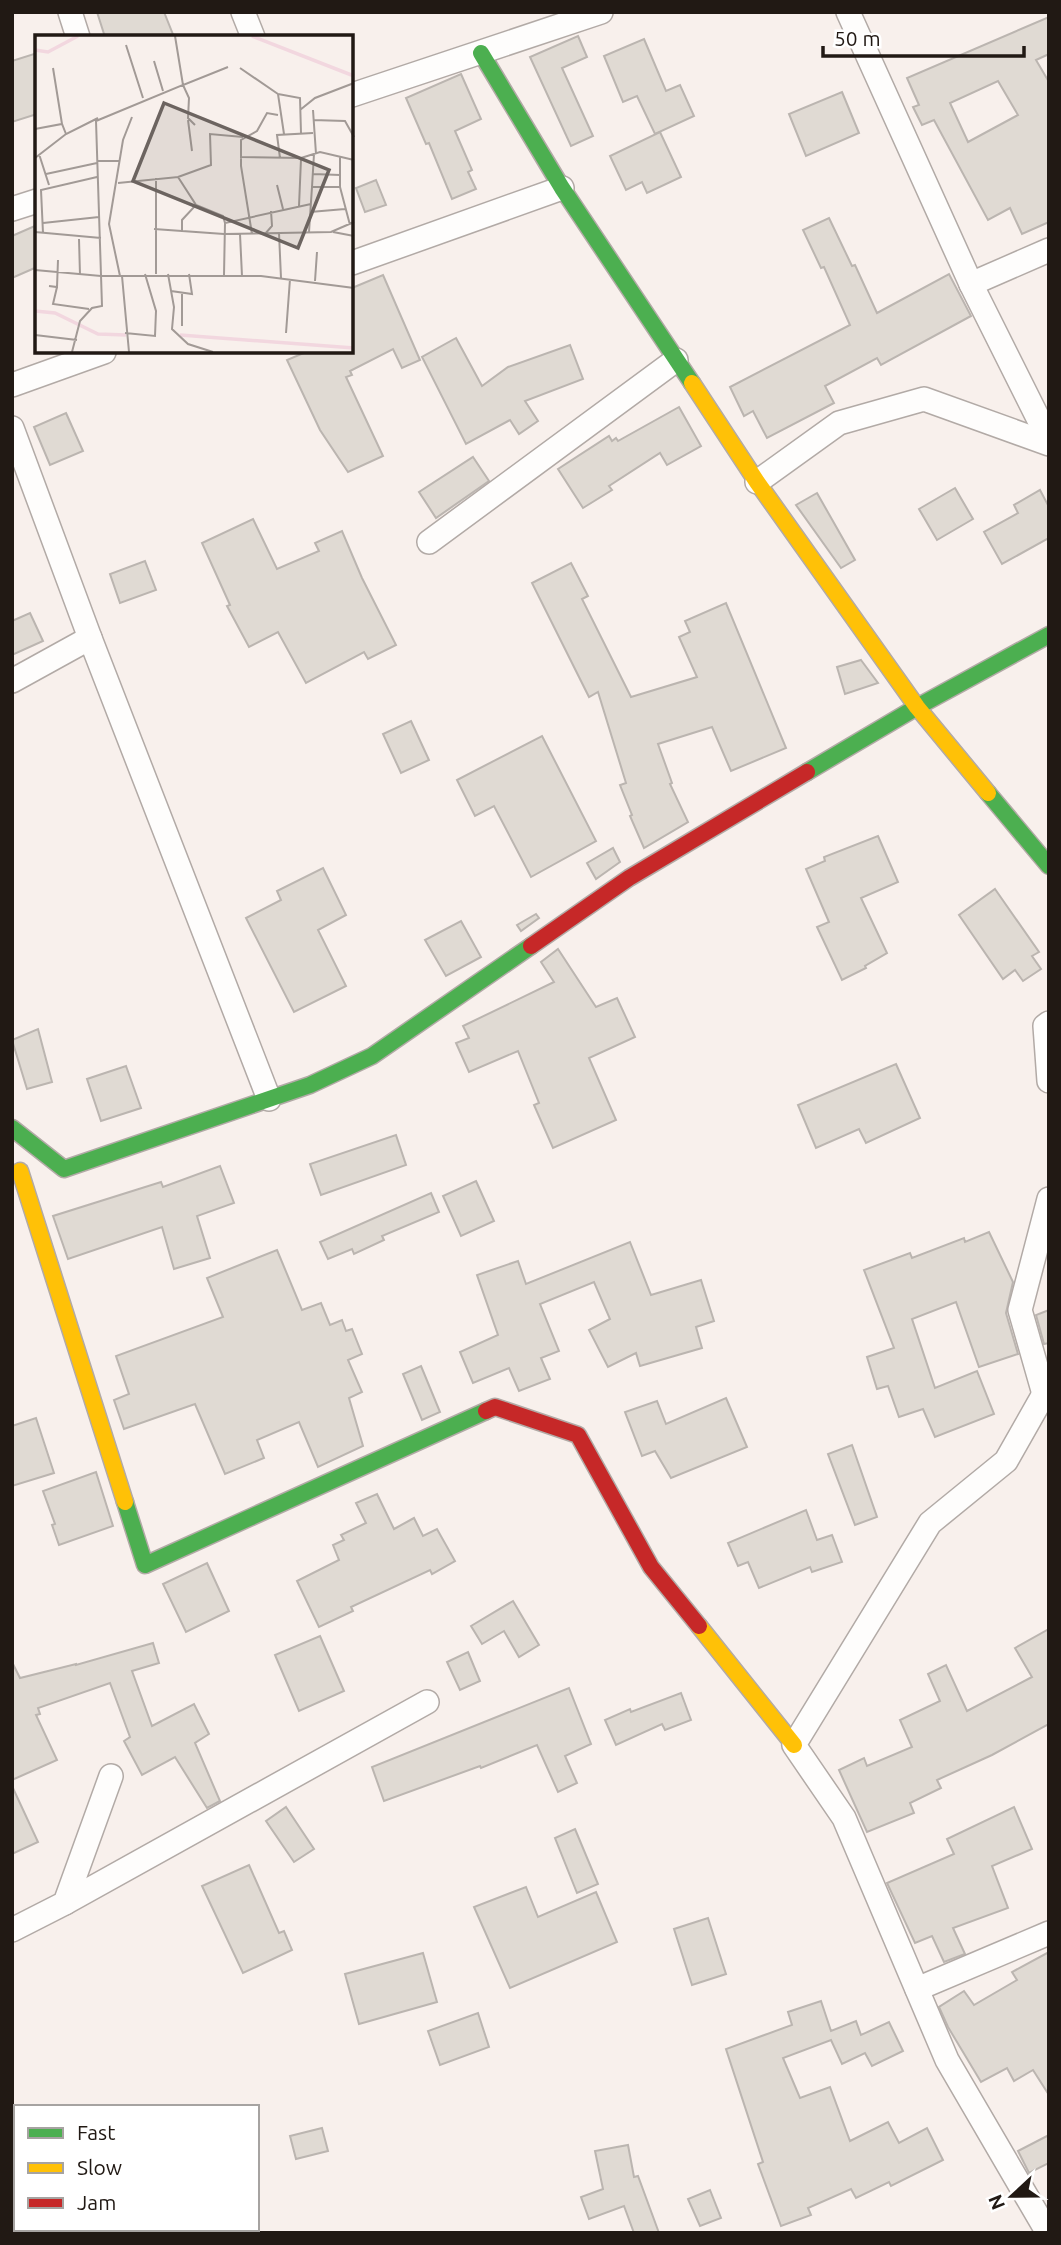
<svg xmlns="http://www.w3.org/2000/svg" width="1061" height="2245" font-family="Ubuntu,sans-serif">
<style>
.building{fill:#e0dad3;stroke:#bbb5b0;stroke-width:2;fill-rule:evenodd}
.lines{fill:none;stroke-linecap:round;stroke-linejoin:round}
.street-casing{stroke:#b2aaa6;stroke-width:26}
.fast-casing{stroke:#b2aaa6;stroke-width:19}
.slow-casing{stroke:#b2aaa6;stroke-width:19}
.jam-casing{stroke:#b2aaa6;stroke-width:19}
.street{stroke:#fefdfc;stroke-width:23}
.fast{stroke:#4caf50;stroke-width:16}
.slow{stroke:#ffc107;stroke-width:16}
.jam{stroke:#c62828;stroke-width:16}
.inset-river{fill:none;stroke:#f2d7df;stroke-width:3.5}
.inset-road{fill:none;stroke:#a29a96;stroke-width:2}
.view{fill:#6c6460;fill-opacity:0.15;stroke:#6c6460;stroke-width:3.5}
.inset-edge{fill:none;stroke:#211914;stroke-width:3.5}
</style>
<rect width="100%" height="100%" fill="#f8f0ec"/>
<g class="building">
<polygon points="97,12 164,12 174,37 105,37"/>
<path d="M1049,17V54L1036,60L1049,82V222L1022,234L1010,208L988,220L934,120L922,125L913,107L919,105L907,78ZM998,81L1018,115L968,142L950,103Z"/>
<polygon points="578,36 587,57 562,68 593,136 571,146 530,57"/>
<polygon points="644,39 666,91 680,85 694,116 655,134 637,96 623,102 604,56"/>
<polygon points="37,53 37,114 12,122 12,61"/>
<polygon points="461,74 481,119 455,131 472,170 468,172 476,189 452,199 429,143 426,144 406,98"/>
<polygon points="842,92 859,133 806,156 789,114"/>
<polygon points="660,132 681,177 647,193 642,182 626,190 610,156"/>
<polygon points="376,180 386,205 365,212 356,188"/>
<polygon points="829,218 852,266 855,265 877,313 949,274 971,316 881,365 877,358 825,386 834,403 767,438 753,411 744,416 730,387 850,325 824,267 821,268 803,230"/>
<polygon points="37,225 37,267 12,278 12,236"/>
<polygon points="383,275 420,360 402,368 393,349 350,371 352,375 346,377 383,456 348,472 320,430 287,360 306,352 352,352 352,288"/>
<polygon points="456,338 482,386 508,367 570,345 583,379 525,401 538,421 519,434 510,420 466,444 422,357"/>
<polygon points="679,407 701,446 667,465 660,453 609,486 612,490 583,508 558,469 609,436 612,441 616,438 618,441"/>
<polygon points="66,413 83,451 50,465 34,427"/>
<polygon points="473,457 489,481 436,518 419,492"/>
<polygon points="955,488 973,519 937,540 919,509"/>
<polygon points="1040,490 1049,507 1049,538 1002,564 984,532 1018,513 1014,505"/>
<polygon points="817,493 855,560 841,568 796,505"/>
<polygon points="253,519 277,569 319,551 315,543 342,531 362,578 396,645 368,659 364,652 306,683 278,632 249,647 227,606 230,605 202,543"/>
<polygon points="145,561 156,590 120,603 110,574"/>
<polygon points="571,563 588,596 582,599 631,697 697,677 679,637 690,632 685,621 726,603 786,748 731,771 712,727 658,744 672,783 670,784 688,822 644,848 630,816 632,815 620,785 626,783 598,692 589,697 532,583"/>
<polygon points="30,613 43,641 12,655 12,621"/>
<polygon points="861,660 878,683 845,694 837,667"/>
<polygon points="411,721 429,760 401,773 383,734"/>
<polygon points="542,736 596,841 531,877 494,806 475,816 457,780"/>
<polygon points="878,836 898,882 861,898 887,953 865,966 866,968 842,980 817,927 829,922 806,869 825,861 824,857"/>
<polygon points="613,848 620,862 596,879 587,863"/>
<polygon points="323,868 346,915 318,930 346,986 294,1012 246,918 281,900 277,891"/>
<polygon points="995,889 1039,952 1032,956 1041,969 1023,981 1015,970 1003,979 959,915"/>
<polygon points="536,914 539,918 521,931 517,925"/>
<polygon points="461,921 481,957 446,976 425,940"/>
<polygon points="558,949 596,1007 617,998 635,1037 589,1058 616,1120 553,1148 534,1105 539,1103 518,1051 469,1072 456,1043 469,1038 463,1026 554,982 541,962"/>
<polygon points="38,1029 52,1082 27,1089 12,1040"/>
<polygon points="896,1064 920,1118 866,1143 859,1129 816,1148 798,1105"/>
<polygon points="126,1066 141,1108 101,1121 87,1079"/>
<polygon points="396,1135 406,1165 321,1195 310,1164"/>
<polygon points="220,1166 234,1203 197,1216 210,1258 174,1269 162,1227 68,1259 53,1216 161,1182 163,1187"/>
<polygon points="476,1181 494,1221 461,1236 443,1196"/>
<polygon points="431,1193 439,1212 382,1236 384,1240 354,1254 352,1249 328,1259 320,1242"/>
<polygon points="989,1232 1013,1282 1006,1313 1018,1354 979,1367 956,1302 912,1319 935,1388 977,1371 994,1414 935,1437 923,1409 899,1417 888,1386 877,1389 867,1357 894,1348 864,1270 910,1253 912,1258 964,1238 965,1242"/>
<polygon points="630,1242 651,1295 701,1280 714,1321 696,1327 702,1348 640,1366 636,1353 608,1367 589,1330 610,1319 594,1282 540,1304 559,1351 541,1358 550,1379 519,1391 509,1368 473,1383 460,1352 498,1335 477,1275 518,1261 526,1284"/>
<polygon points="277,1250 302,1310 321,1303 330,1325 342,1320 346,1331 352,1329 362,1354 348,1360 362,1392 349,1398 363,1446 318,1467 299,1422 257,1440 264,1458 225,1474 195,1404 124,1429 114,1400 129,1394 116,1356 223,1317 207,1278"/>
<polygon points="1049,1310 1049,1343 1044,1344 1036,1315"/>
<polygon points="421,1366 440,1412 422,1420 403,1374"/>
<polygon points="726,1398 747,1447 671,1478 655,1451 642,1456 625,1412 657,1401 666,1424"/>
<polygon points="36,1418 54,1473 12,1486 12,1426"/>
<polygon points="852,1445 877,1517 855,1525 828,1454"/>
<polygon points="96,1472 113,1526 59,1545 52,1525 55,1524 43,1491"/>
<polygon points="377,1494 394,1529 414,1518 423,1536 437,1529 455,1561 432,1574 430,1570 351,1607 353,1611 319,1627 297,1581 339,1560 333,1545 344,1540 341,1535 366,1523 356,1503"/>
<polygon points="806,1510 817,1540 832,1535 842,1562 812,1572 810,1567 759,1588 748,1562 738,1566 728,1543"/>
<polygon points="207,1563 229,1611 186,1632 163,1584"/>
<polygon points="513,1601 539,1645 519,1657 504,1631 482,1644 471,1626"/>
<polygon points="1049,1629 1049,1724 992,1755 937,1780 941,1788 910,1803 914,1813 867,1832 839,1770 864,1758 867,1766 912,1747 900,1720 940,1701 928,1674 946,1665 967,1711 1032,1677 1015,1648"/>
<polygon points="320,1636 344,1691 299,1711 275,1655"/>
<polygon points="153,1643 159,1663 132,1671 152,1726 194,1704 209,1734 195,1743 220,1801 207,1808 175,1757 142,1775 124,1741 130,1737 110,1683 38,1708 40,1714 36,1715 57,1760 12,1780 12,1662 20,1678 76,1664 76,1665"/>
<polygon points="468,1652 480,1681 460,1690 447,1662"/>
<polygon points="569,1688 591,1744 565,1756 577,1783 558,1792 537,1745 481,1768 480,1766 384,1801 372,1767"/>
<polygon points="681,1693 691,1720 665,1730 662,1724 616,1745 605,1720 630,1709 631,1712"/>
<polygon points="12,1786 38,1842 12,1854"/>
<polygon points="286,1807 314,1849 294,1862 266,1821"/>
<polygon points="1014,1807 1032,1849 992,1866 1008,1908 953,1928 965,1954 944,1962 932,1936 915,1943 887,1883 954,1854 947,1839"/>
<polygon points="575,1829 598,1884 577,1893 555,1838"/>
<polygon points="249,1865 279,1933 284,1931 292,1950 243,1973 202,1886"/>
<polygon points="526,1887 538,1917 596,1892 617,1942 510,1988 474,1907"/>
<polygon points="708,1918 726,1974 692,1985 674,1929"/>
<polygon points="1049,1952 1049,2095 1033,2070 1014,2081 1007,2068 981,2082 948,2027 939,2007 964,1991 974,2005 1017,1980 1012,1972"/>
<polygon points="423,1953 437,2002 359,2024 345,1974"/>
<polygon points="821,2001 831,2031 856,2021 861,2035 889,2022 903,2051 872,2066 865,2053 842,2064 831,2040 783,2058 800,2098 830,2087 850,2141 888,2122 899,2143 927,2128 943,2160 891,2186 889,2182 856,2198 851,2189 808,2208 811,2215 781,2226 758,2164 763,2162 726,2049 792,2025 788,2012"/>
<polygon points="478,2013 489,2047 440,2065 428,2031"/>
<polygon points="322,2128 328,2151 296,2159 290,2136"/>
<polygon points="1049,2135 1049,2163 1029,2173 1018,2151"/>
<polygon points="628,2145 634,2177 638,2176 659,2233 634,2233 624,2206 589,2219 581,2197 603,2189 595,2151"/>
<polygon points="710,2190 721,2218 700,2226 688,2199"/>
</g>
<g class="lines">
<defs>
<g id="street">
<polyline points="70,12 78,37"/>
<polyline points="243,12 253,37"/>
<polyline points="848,12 971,284 1049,440"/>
<polyline points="352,95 601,12"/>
<polyline points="12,209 37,201"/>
<polyline points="352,263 562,188"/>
<polyline points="971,284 1049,250"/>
<polyline points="12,385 104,352"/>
<polyline points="12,428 90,638 269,1099"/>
<polyline points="757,482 839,423 924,399 1049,444"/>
<polyline points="429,542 676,360"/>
<polyline points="12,681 90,638"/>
<polyline points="1049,1023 1045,1026 1049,1081"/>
<polyline points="1044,1394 1020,1310 1049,1199"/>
<polyline points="65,1903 427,1702"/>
<polyline points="12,1930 65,1903 111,1776"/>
<polyline points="917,1989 1049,1933"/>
<polyline points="1048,2233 947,2060 844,1818 794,1745 930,1523 1006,1461 1044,1394 1049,1395"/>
</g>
<g id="fast">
<polyline points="481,53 562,188 692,383"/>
<polyline points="807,772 917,707 1049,635"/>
<polyline points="988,793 1049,866"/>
<polyline points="12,1128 64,1169 310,1085 372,1056 531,946"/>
<polyline points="125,1502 145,1565 486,1411"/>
</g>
<g id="slow">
<polyline points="692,383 757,482 917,707 988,793"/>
<polyline points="20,1171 125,1502"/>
<polyline points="699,1626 794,1745"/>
</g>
<g id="jam">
<polyline points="531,946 629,878 807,772"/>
<polyline points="486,1411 495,1407 578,1435 651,1567 699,1626"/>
</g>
</defs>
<use href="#street" class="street-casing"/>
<use href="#fast" class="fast-casing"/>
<use href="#slow" class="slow-casing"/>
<use href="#jam" class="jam-casing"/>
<use href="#street" class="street"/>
<use href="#fast" class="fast"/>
<use href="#slow" class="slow"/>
<use href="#jam" class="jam"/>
</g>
<g transform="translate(35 35)">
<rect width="318" height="318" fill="#f8f0ec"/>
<path class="inset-river" d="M217,1L319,41M0,15L13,17L43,1M0,276L20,278L63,299L91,300M145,300L319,313"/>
<path class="inset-road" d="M91,10L108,63M119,26L128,56M18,33L27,89M205,33L243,59L249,99M243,59L265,63L266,98M265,75L280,63L319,48M278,75L281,119M153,85L157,116M278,85L310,86L319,102M160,90L153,83L154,63L148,50L193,32M0,94L27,89L31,99M4,119L14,150M205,122L266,123L285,117L319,125M0,123L31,99L63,83M245,123L242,100L278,98M62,126H84M11,139L62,128M278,139L305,140M143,142L176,130L175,99L208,102M83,148L143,142L161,170L147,185V196M242,150L248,174M277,152L279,119M305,152L315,190M161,170L188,181L190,188M264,171L266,124M275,177L310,174M8,188L64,182M119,194L189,199L296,197L319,187M0,197L66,203M274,197L277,152H305V122M298,197L319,201M8,198L6,155L62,142M244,198L246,243M205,199L207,241M217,199L206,131V105L222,96L232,78L243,80M230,199L237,191L236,176M44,204L45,240M0,235L66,241H226L319,253M121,239V143M133,239L139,272L137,294L153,309L178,317M189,240L190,188L276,169M85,241L74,189L88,105L97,82M87,241L94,317M280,246L282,217M14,251L22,252L23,225M22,252L18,269L54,274M136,256L157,259L154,239M147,259V291M90,298L120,301L121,276L110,239M251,298L255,244M0,300L42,305M37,317L45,286L57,273L67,271L61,86L148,50L140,1"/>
<path class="view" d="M129,68L294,135L263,213L98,146Z"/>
<rect width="318" height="318" class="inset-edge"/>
</g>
<rect width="1061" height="2245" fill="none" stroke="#211914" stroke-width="28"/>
<rect x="14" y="2105" width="245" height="126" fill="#ffffff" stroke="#a6a3a1" stroke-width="2"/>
<rect x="28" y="2128" width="35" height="10" fill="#4caf50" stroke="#a6a3a1" stroke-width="2"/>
<text x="77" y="2140" font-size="21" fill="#211914">Fast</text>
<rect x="28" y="2163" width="35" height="10" fill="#ffc107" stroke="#a6a3a1" stroke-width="2"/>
<text x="77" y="2175" font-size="21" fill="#211914">Slow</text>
<rect x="28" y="2198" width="35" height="10" fill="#c62828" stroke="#a6a3a1" stroke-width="2"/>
<text x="77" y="2210" font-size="21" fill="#211914">Jam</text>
<g transform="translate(1012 2196) rotate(248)" stroke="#ffffff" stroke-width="5" paint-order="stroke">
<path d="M0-5L12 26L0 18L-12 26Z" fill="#211914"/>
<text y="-10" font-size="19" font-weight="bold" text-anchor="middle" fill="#211914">N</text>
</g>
<path d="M823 46v10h201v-10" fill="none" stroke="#211914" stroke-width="3.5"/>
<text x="834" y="46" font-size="21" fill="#211914" stroke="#ffffff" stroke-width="5" paint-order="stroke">50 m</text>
</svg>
